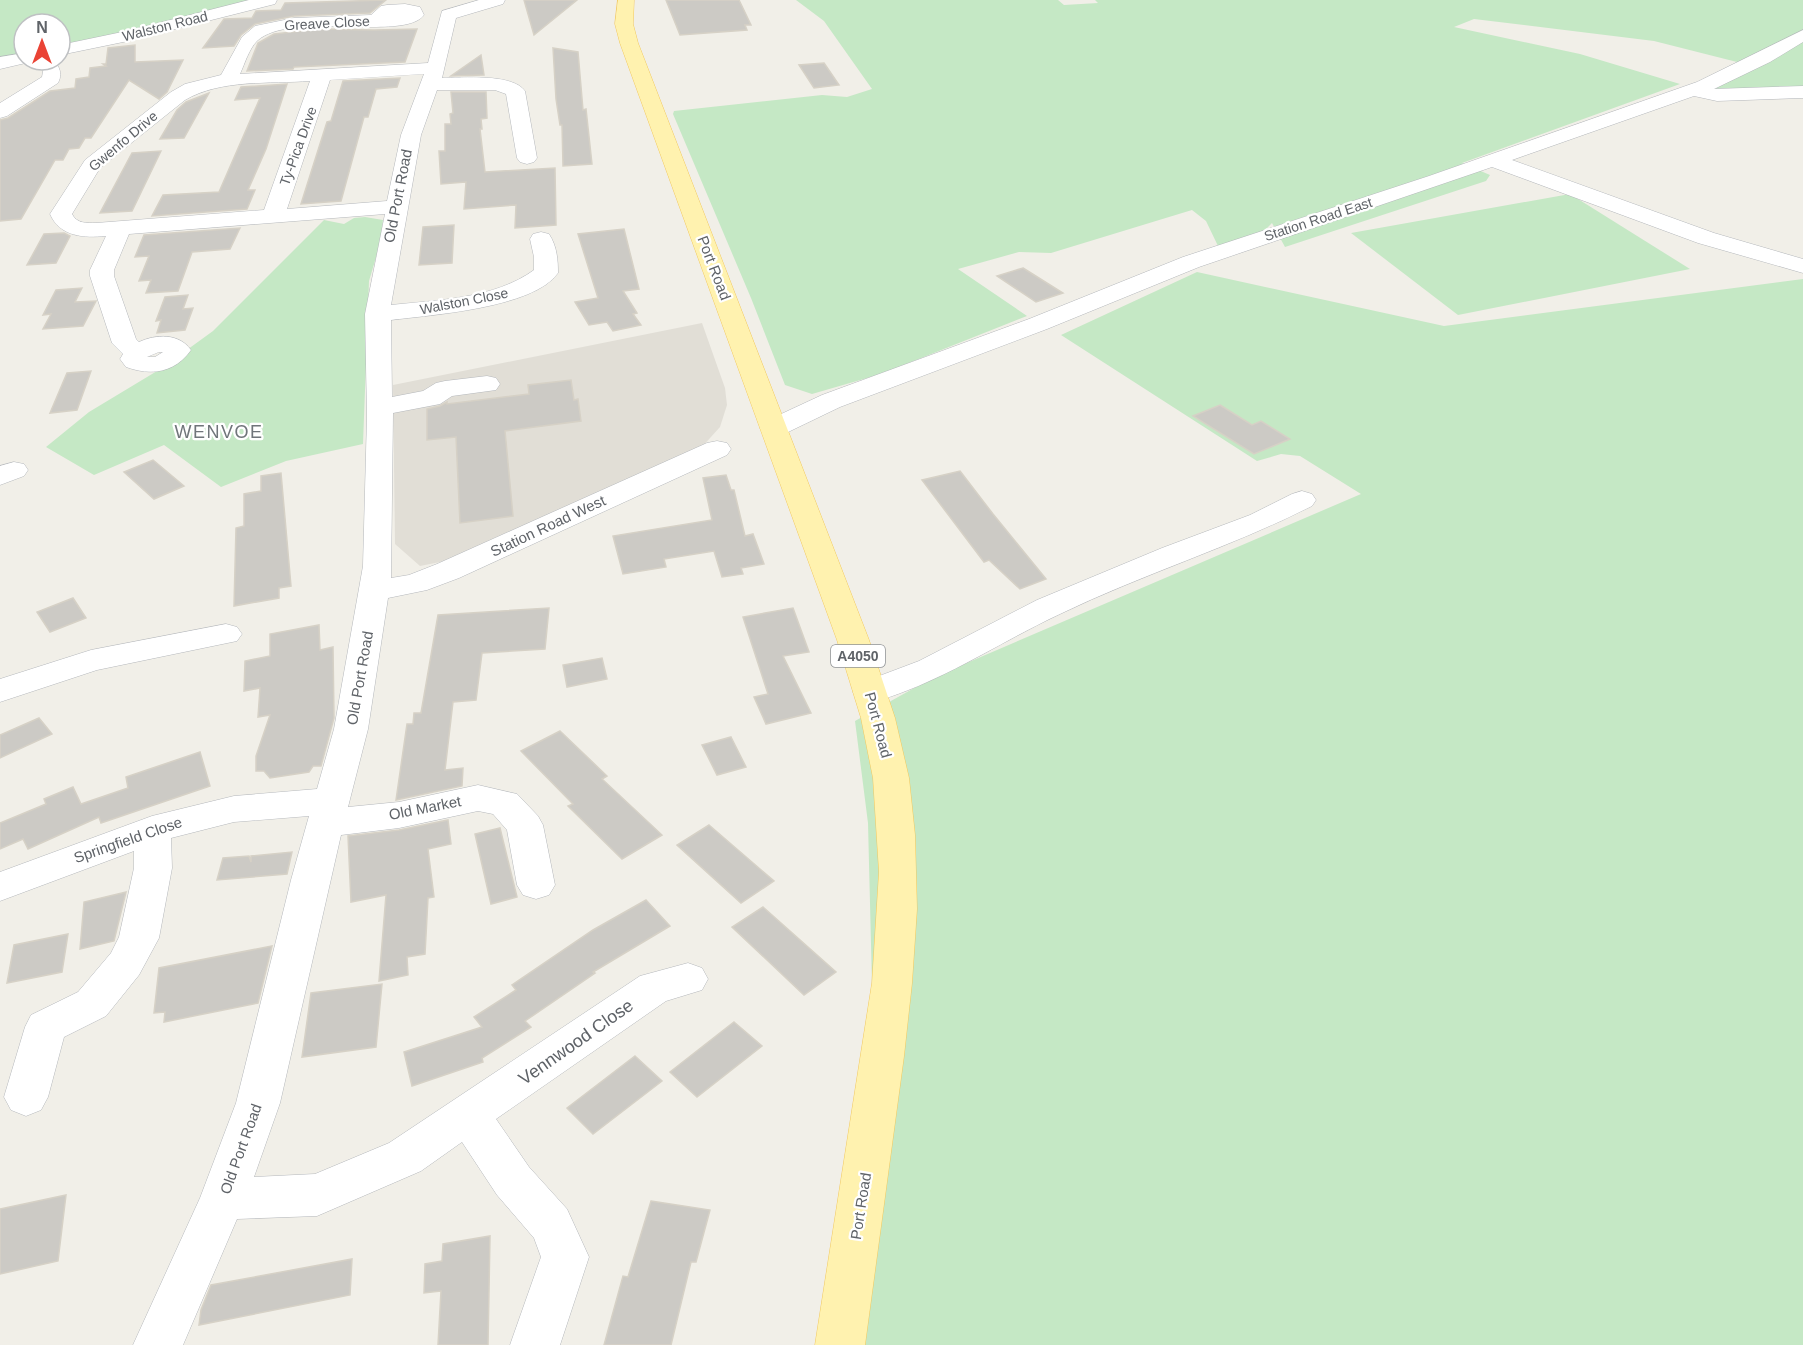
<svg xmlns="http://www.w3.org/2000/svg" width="1803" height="1345" font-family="Helvetica,sans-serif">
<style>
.education{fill:#e1ded6}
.green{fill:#c5e8c5}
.building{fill:#cccac5;stroke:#d6d1c6;stroke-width:1.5}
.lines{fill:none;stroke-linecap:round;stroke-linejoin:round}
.minor-casing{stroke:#b5b8bc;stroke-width:1}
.major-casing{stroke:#f2c960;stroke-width:1}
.minor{fill:#fff;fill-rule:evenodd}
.major{fill:#fff2af;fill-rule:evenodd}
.labels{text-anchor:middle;stroke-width:4.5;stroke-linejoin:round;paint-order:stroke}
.far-street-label{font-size:14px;fill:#5f6368;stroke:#fff}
.shield{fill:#fff;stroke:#8f9295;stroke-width:1.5}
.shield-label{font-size:14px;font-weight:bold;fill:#5f6368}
.street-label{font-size:15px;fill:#5f6368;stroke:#fff}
.quarter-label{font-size:18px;letter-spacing:1.5px;fill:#70757a;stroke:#fff}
.near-street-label{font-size:18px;fill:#5f6368;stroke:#fff}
</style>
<rect width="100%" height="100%" fill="#f1efe8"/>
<polygon class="education" points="702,323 725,388 727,405 720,427 701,448 455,559 420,566 395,544 393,385"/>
<g class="green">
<polygon points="0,0 264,0 60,46 60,24 24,24 24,54 0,58"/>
<polygon points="796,0 1058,0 1064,5 1098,3 1095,0 1803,0 1803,88 1714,89 1737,62 1654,41 1474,19 1454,27 1580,54 1680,84 1462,163 1490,175 1486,181 1285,247 1272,223 1260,235 1218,246 1206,221 1192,210 1051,253 1019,252 958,269 1027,316 881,374 812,394 785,385 751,298 673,114 674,111 822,95 847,97 872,89 824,21"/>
<polygon points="1570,194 1690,269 1458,315 1351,233"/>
<polygon points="365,217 383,220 380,244 369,281 363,444 286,461 221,487 164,445 94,475 46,447 89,412 162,368 213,331 324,220 344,224 354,218"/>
<polygon points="1197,272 1444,326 1803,279 1803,1345 823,1345 873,1024 868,823 855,721 934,677 1361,494 1300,456 1281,454 1257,461 1061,335"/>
</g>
<g class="building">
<polygon points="386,0 370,13 294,16 255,24 241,35 234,46 203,48 224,19 252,18 256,11 281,10 285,3"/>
<polygon points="524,0 577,0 534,35"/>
<polygon points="666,0 739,0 751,25 745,25 747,30 680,35"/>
<polygon points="319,29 374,30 417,29 405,62 294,67 293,69 247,71 258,43 274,34"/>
<polygon points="135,45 135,62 183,60 167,92 159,99 129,80 91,138 85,138 79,148 69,149 63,160 55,160 21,219 0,221 0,120 8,118 50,91 75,88 76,79 89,77 90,68 106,66 103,64 106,64 108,48"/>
<polygon points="553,48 578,52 583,110 586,109 592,164 563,166 562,125 560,125 556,99"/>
<polygon points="481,55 484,75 451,76"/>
<polygon points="824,63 839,85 814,88 799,65"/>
<polygon points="400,78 397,87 376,89 368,117 364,117 341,201 301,204 327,122 331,121 343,81"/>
<polygon points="287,84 266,149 248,190 255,190 247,209 152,216 163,195 219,192 260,98 235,100 241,87"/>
<polygon points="451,92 486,92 487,118 481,119 482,129 480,129 485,172 555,168 556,225 515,228 516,205 464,209 466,182 441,184 439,151 445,151 445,124 451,124 450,114 453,113"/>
<polygon points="209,93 184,138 160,139 177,110 186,102"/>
<polygon points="161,151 132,211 100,213 132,153"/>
<polygon points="454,225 452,263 419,265 423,227"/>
<polygon points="240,228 230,249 192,252 178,291 146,293 151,280 139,281 149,256 135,257 144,235"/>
<polygon points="624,229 639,289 623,291 637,313 633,314 641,325 613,331 607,322 589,325 575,302 598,298 578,234"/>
<polygon points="64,233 70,236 56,263 27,265 44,234"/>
<polygon points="1023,268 1063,293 1036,302 997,276"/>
<polygon points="82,288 75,302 96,301 83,326 43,329 51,314 43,315 56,290"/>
<polygon points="188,295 183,309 193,308 185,330 157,333 161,320 156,321 165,297"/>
<polygon points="91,371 77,410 50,413 67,373"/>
<polygon points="571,380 574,400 578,399 581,421 505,431 513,516 460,523 456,437 427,440 427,409 440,406 447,402 447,404 529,394 528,385"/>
<polygon points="1220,405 1252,425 1261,421 1290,439 1254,454 1193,416"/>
<polygon points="153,460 184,486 154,499 124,472"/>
<polygon points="960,471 993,514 1046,579 1020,589 989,560 984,562 922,480"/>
<polygon points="281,473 291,586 279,588 279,598 234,606 236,528 244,526 244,494 261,491 261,476"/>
<polygon points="726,475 731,490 734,490 745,536 753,534 764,564 741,568 743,574 722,577 714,551 664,559 666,567 623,574 613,536 712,520 703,478"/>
<polygon points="73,598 86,618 50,632 37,612"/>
<polygon points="549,608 545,649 482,653 476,700 453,702 445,770 463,768 462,786 396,800 407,724 413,724 414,713 421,713 438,615"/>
<polygon points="793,608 809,652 783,656 811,713 766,724 754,697 768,694 743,617"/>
<polygon points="319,625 320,650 333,647 334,718 321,766 313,766 309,772 270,778 264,771 256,771 256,756 270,715 258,717 260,688 244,691 245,661 270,656 270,634"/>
<polygon points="602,658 607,679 567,687 563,665"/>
<polygon points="39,718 52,734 0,758 0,735"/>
<polygon points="560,731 607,776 602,779 662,835 622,859 568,806 573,804 521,751"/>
<polygon points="731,737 746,767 717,775 702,745"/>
<polygon points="200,752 210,786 101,823 99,817 28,849 23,839 0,849 0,823 46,804 44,799 73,787 81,804 128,788 126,777"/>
<polygon points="448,820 451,844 428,849 434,897 428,898 425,954 407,957 408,975 379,981 386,895 351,902 348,836 399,830"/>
<polygon points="709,825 774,881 741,903 677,845"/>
<polygon points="500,828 517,897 491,904 475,834"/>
<polygon points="292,852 287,874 217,880 223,858 249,856 251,862 251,856"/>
<polygon points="126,892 114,941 80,949 84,902"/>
<polygon points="646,900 670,926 593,972 595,973 525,1021 531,1027 482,1058 483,1062 412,1086 404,1052 482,1027 474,1017 516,990 512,985 593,930"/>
<polygon points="763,907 836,972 804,995 732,927"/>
<polygon points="68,934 62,972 7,983 14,945"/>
<polygon points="272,946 258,1003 164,1022 165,1012 154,1013 159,968"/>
<polygon points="382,984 376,1047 302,1057 311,993"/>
<polygon points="734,1022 762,1046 697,1097 670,1072"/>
<polygon points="635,1056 662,1081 593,1134 567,1108"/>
<polygon points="66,1195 58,1261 0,1274 0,1209"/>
<polygon points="651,1201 710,1210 696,1262 691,1262 671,1345 604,1345 623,1276 628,1277"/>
<polygon points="490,1236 488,1345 438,1345 441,1291 424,1293 425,1264 442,1261 443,1244"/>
<polygon points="352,1259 350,1295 199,1325 201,1310 211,1285"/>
</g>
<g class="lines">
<defs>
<g id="minor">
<polygon points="249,0 277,0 275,4 128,41 60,55 60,45 127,31"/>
<path d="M479,0H505L503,4L456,18L442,78C462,78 512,73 525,91L537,158L534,162L527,164L520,162L517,158L506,94L495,90H437L421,135L391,305C438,300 494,299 534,270V257L530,239L533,234L541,232L549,234C557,246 558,260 558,273C534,308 431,315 391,320L392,397L423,391L436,383L445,381L487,376L496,378L500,384L496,390L452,396L440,404L393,413L391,578L409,575L437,564L707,443L717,441L727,443L731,449L727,455L459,578L427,590L388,598L368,729L348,807L399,802L478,785L517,794L538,816L543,825L555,885L549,895L536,899L523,895L517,885L507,830L493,814L478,811L399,828L341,835L280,1103L254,1177L315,1174L389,1143L640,976L688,963L702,968L708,979L702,990L666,1001L496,1119L529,1167L567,1209L589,1257L560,1345H510L541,1257L534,1238L497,1195L462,1142L421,1171L317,1216L237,1219L183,1345H133L200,1198L236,1103L291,880L309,816L234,822L171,838L172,868L159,938L139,975L106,1016L64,1037L48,1097L41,1110L26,1116L11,1110L4,1097L25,1027L31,1015L78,992L111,953L119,937L134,868V851L0,901V872L152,816L234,796L317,789L334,729L363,566L367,416L365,314L385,214L129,234L114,270V276L136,339L139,342C156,334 179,333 191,350C175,373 151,376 126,367L120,359L123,354L112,343L90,276V270L106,236C84,238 60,237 50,214L85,160L171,92L185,84L221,75L242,37L255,26L294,18L371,15L381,6L387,5L405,4L420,7L424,15C404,42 290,10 257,41C249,49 245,63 240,74L428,63L442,11ZM424,74L401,135L387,201L287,209L330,80ZM310,81L264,210L96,223C87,223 77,224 72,214L100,168L185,100C221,79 269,84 310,81ZM159,352H163L155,357H147Z"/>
<polygon points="1803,30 1803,42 1770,62 1714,89 1803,86 1803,98 1717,101 1694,96 1512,160 1714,233 1803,259 1803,273 1698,243 1492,167 1199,267 1047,329 840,407 784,434 774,436 764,434 760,428 764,422 822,395 1029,319 1183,257 1429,176 1697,82"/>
<polygon points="24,53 24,60 32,60 30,62 0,69 0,57"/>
<path d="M51,64L58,66C61,72 61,77 58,83L7,116L0,118V103L42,77L44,66Z"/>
<polygon points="14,462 24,464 28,470 24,476 0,485 0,466"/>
<path d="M1302,491L1312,494L1316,500L1312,506C1231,547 1143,574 1060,614C996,644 939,684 870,703L858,700L853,692L858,684L919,661L1037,600L1162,548L1250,515L1292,494Z"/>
<polygon points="226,624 237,627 242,634 237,641 97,670 0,702 0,679 91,650"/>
</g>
<polygon id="major" points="618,0 634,0 633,24 638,43 869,640 895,718 909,778 915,835 917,909 912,983 904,1056 865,1345 815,1345 872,983 879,872 873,778 861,718 837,640 620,43 615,24"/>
</defs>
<use href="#minor" class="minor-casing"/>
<use href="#major" class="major-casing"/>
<use href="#minor" class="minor"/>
<use href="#major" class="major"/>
</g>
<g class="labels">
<g class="far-street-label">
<text transform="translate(327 23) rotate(-3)" y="5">Greave Close</text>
<text transform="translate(165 26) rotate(-14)" y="5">Walston Road</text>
<text transform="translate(123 141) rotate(-40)" y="5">Gwenfo Drive</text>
<text transform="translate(298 146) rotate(-70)" y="5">Ty-Pica Drive</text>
<text transform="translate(1318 219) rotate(-18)" y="5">Station Road East</text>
<text transform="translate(464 301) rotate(-11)" y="5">Walston Close</text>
</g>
<rect class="shield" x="831" y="645" width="54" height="22" rx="4.5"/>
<g class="shield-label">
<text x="858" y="661">A4050</text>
</g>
<g class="street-label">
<text transform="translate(398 196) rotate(-79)" y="5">Old Port Road</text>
<text transform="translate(714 268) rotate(69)" y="5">Port Road</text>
<text transform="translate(548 526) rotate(-25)" y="5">Station Road West</text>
<text transform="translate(360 678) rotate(-80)" y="5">Old Port Road</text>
<text transform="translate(878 725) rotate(75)" y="5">Port Road</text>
<text transform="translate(425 808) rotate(-11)" y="5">Old Market</text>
<text transform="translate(128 840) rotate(-19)" y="5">Springfield Close</text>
<text transform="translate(241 1149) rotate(-70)" y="5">Old Port Road</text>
<text transform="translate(861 1206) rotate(-81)" y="5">Port Road</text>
</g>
<g class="quarter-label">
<text x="219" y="438">WENVOE</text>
</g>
<g class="near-street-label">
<text transform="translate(576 1042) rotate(-35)" y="6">Vennwood Close</text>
</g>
</g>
<g transform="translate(42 42)"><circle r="28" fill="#ffffff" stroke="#bfc1c3" stroke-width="1.5"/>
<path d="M0-4.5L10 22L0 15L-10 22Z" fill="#ea4335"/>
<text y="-9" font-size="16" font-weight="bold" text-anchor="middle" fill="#5f6368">N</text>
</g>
</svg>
